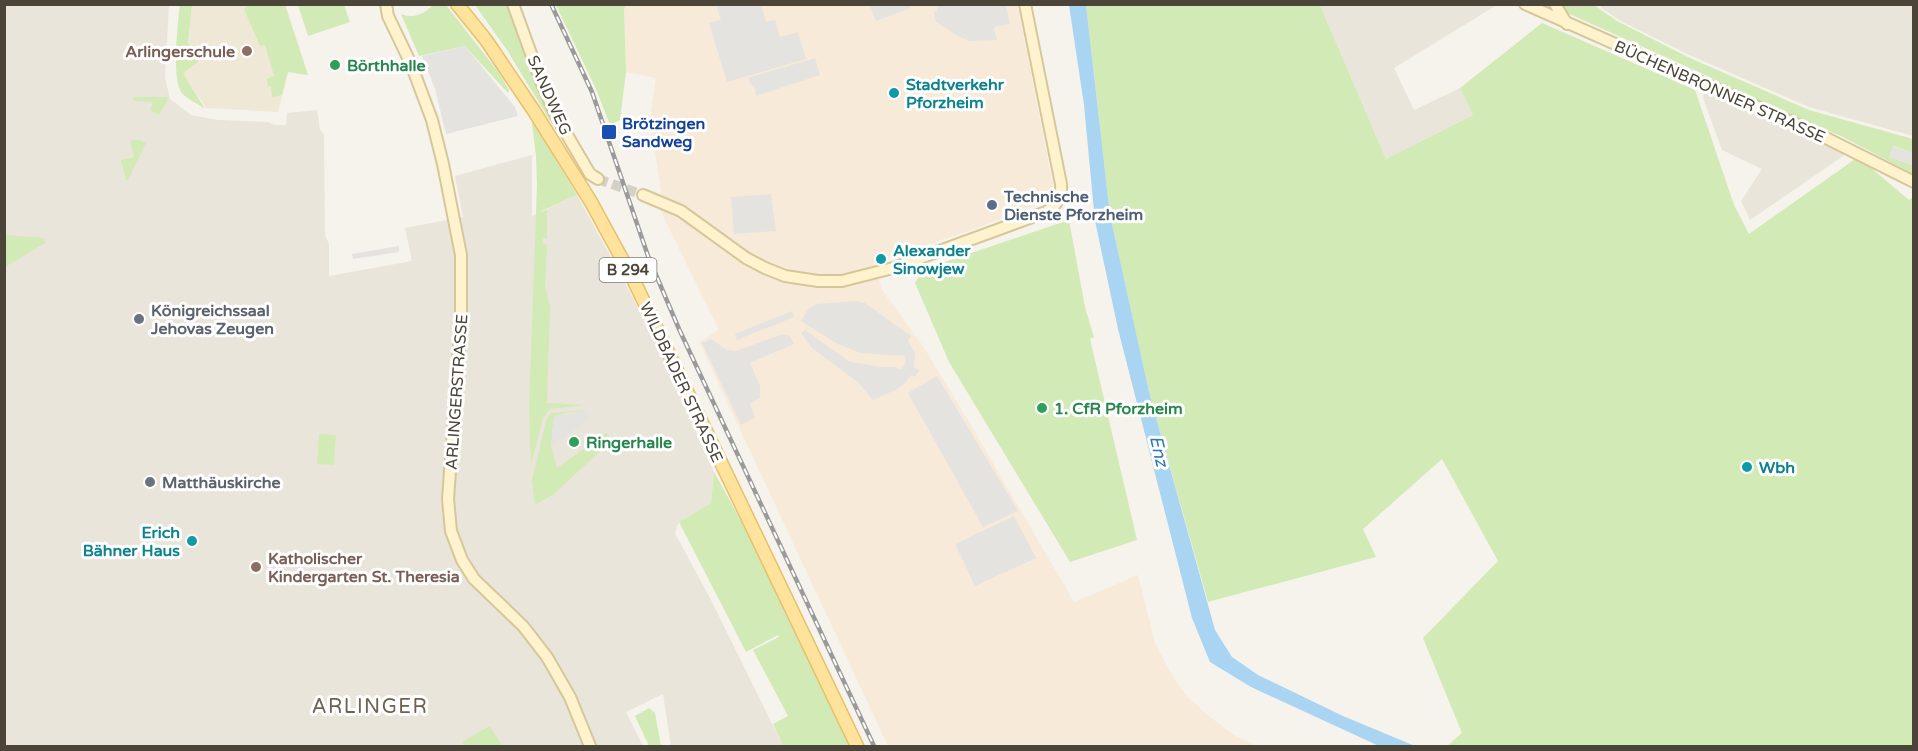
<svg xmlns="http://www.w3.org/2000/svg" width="1918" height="751" font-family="'Varela Round',sans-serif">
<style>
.residential{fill:#eae5da}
.commercial{fill:#f7ead8}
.education{fill:#efe8d6}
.green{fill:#d2eab5}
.parking{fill:#e5e3e0}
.water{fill:#a9d4f2}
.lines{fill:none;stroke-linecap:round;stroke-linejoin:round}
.secondary-tunnel{stroke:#d4d0c8;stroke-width:10;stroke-dasharray:10 5;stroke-linecap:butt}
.secondary-casing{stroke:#d6c79b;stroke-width:14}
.primary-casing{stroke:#e6c16a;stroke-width:15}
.secondary{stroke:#fff3cd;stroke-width:10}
.primary{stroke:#ffe39c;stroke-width:12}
.rail-casing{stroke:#9a9a9a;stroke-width:4.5}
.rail{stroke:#fff;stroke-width:2;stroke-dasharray:7;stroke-linecap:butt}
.education-dot{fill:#8d6e63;stroke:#fff;stroke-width:2}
.leisure-dot{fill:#2e9e5b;stroke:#fff;stroke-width:2}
.culture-dot{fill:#0f9aa8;stroke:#fff;stroke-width:2}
.transit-dot{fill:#1a4fb4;stroke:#fff;stroke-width:2}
.service-dot{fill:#5c6f8a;stroke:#fff;stroke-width:2}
.worship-dot{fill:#6b7280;stroke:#fff;stroke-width:2}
.labels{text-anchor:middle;stroke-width:6;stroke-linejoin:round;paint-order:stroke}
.shield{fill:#fff;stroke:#817c74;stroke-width:1.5}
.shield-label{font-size:15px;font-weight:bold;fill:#4b4439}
.education-label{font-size:16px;font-weight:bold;fill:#785e54;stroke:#fff;text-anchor:end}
.leisure-label{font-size:16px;font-weight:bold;fill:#27864d;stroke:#fff;text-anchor:start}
.culture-label{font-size:16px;font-weight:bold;fill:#0d838f;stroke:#fff;text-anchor:start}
.street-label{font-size:16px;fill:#4b4439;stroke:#fff}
.transit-label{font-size:16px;font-weight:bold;fill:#164399;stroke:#fff;text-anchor:start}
.service-label{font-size:16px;font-weight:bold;fill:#4e5e75;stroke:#fff;text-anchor:start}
.worship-label{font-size:16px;font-weight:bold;fill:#5b616d;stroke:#fff;text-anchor:start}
.water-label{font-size:18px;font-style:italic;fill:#2e7ab2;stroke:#fff}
.quarter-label{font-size:20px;letter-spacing:1.5px;fill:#6e6250;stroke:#fff}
</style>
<rect width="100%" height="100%" fill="#f6f3ec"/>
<g class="residential">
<polygon points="4,5 169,5 165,78 170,99 191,115 218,120 268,122 274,125 286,125 287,113 317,110 320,130 324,134 325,235 329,244 329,276 412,261 405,228 463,217 455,176 532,155 532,216 577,195 632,296 666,365 714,472 711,503 679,522 675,533 712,602 783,746 671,746 663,694 626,712 643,746 5,746"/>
<polygon points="1320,5 1497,5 1394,68 1414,110 1460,88 1473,115 1386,159"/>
<polygon points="1600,5 1913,5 1913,136 1809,107 1687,54 1619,20 1603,9"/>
<polygon points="1704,92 1846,154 1750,220 1741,201 1762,169 1722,150 1703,98"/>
</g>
<polygon class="commercial" points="626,4 1018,5 1052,180 1054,183 1053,189 1042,200 1030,207 972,230 874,262 882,290 923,346 972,427 1074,602 1138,575 1155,643 1174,679 1186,695 1206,714 1234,735 1257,746 888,746 699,342 719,330 659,208 661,191 650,118 656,78 626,72 624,9"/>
<polygon class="education" points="285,4 308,75 288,72 278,112 206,108 182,72 199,61 188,42 192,5"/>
<g class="green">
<path d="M180,4L192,5L188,42L199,61L183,73L205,109C200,105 185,98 182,93C171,79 178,22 180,4Z"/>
<polygon points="249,5 285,5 308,75 288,72 282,95 272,97 271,86 268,87 267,79 274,76 265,45 260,46 244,9"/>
<polygon points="298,5 344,5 350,22 308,36"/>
<path d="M433,5H446L499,73L509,90L508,93L465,46L419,56L401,14C414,19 424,14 433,5Z"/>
<polygon points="475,5 507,5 552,124 507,50"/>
<polygon points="556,5 626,5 624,9 626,72 620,120 610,125 596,89"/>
<polygon points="1086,5 1320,5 1386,159 1473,115 1460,88 1542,23 1695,90 1734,205 1749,234 1858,157 1909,200 1913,197 1913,746 1447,746 1462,733 1423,638 1498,561 1442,459 1363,529 1376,557 1208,602 1150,396 1110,215"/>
<polygon points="1560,5 1594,5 1617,21 1690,58 1809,110 1913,139 1913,153 1894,146 1890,157 1913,165 1913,174 1843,137 1741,93 1701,73 1565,12"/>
<polygon points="133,97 169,97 159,115 150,110 153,102 133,101"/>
<polygon points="533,122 577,195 539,212 547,210 547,238 543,238 543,244 547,245 545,286 550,307 547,403 585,405 550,409 543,418 531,465 529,408 537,185 536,156 532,123"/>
<polygon points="135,140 141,140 146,143 128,180 126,180 121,160 134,157 130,141"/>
<polygon points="1069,220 1085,307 1094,337 1090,339 1137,540 1070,562 949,362 915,283 924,269"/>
<polygon points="4,235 44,238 45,243 5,267"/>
<path d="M587,410C579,413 563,410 554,418L551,445L557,468L606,433L612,440L554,494L535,505L532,480L546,421L551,413Z"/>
<polygon points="319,434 336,435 334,465 317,464"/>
<path d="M714,472C764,561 808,653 850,746H783L773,724L788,716L753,650L779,637L778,635L746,652L679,522L711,503Z"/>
<polygon points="649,708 655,713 661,746 649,746 635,716"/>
<polygon points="490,726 502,746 464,746 462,742"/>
</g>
<g class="parking">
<polygon points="873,4 909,5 911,8 876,21 870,6"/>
<polygon points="716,5 761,5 766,22 775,20 780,37 798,32 806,59 727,82 709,23 721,20"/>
<polygon points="937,5 1006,5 1010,24 994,27 997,40 970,41 958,36 936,22 934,12 937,11"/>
<polygon points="465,46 515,107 518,116 446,134 435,89 422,56"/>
<polygon points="815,58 820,75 756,96 755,89 750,83 748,78"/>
<polygon points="1893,146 1913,153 1913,165 1889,157"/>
<polygon points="771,194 776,231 734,234 731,197"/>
<polygon points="399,246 399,252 353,259 352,254"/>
<polygon points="855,301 865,303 911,336 908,341 915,353 914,367 919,370 915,377 911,375 905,383 895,390 873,400 859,383 812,348 801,333 805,330 850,362 881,367 894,367 901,370 906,362 905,356 860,353 836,343 801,321 808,309 816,304"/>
<polygon points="792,311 794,317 737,340 735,334"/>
<polygon points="783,334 790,336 794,344 750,363 760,386 760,398 750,404 755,418 741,425 702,343 711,339 727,350 736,351"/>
<polygon points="937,376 1018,511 983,527 908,393"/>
<polygon points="588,411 590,414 582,424 552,445 552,430 554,418 557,415"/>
<polygon points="1014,516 1036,558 975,586 955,544"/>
</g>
<polygon class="water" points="1069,5 1086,5 1110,215 1150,396 1215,630 1232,657 1258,675 1343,716 1415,746 1379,746 1251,687 1210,662 1192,618 1118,329 1095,221 1084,105"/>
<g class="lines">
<polyline class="secondary-tunnel" points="598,179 643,195"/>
<defs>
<g id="secondary">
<polyline points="386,4 388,16 411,64 432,120 443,164 461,255 461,317 448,499 451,531 462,560 474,579 523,626 547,657 570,697 590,746"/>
<polyline points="513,4 542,84 556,116 590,174 598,179"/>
<polyline points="1525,4 1814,132 1914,182"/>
<polyline points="1555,4 1567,24"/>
<path d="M643,195L681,211L746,258L765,268L785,276L818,281H842L893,268L1046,212C1057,206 1062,196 1061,184L1025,4"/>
</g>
<polyline id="primary" points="457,4 486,40 534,111 591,202 634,281 857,746"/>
</defs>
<use href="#secondary" class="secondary-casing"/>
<use href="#primary" class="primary-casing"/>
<use href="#secondary" class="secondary"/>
<use href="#primary" class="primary"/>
<defs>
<polyline id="rail" points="551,4 592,92 648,256 679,329 874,746"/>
</defs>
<use href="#rail" class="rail-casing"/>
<use href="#rail" class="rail"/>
</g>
<g class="education-dot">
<circle cx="247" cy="51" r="6"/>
<circle cx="256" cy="567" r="6"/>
</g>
<g class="leisure-dot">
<circle cx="335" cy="65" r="6"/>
<circle cx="1042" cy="408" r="6"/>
<circle cx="574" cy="442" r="6"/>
</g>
<g class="culture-dot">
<circle cx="894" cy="93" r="6"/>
<circle cx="881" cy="259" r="6"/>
<circle cx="1747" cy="467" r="6"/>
<circle cx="192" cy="541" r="6"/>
</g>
<rect class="transit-dot" x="601" y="124" width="16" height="16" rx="3"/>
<circle class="service-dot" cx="992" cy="205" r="6"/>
<g class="worship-dot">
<circle cx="139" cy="319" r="6"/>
<circle cx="150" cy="482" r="6"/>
</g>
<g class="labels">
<rect class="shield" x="599.5" y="258" width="57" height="24" rx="4.5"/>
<g class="shield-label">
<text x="628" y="275">B 294</text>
</g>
<g class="education-label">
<text x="235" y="57">Arlingerschule</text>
<text x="268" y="564" text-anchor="start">Katholischer<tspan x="268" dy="18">Kindergarten St. Theresia</tspan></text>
</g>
<g class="leisure-label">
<text x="347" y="71">Börthhalle</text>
<text x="1054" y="414">1. CfR Pforzheim</text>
<text x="586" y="448">Ringerhalle</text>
</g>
<g class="culture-label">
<text x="906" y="90">Stadtverkehr<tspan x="906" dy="18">Pforzheim</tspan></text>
<text x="893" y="256">Alexander<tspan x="893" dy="18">Sinowjew</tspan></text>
<text x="1759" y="473">Wbh</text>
<text x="180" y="538" text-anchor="end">Erich<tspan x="180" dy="18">Bähner Haus</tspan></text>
</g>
<g class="street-label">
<text transform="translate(1720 91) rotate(24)" y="6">BÜCHENBRONNER STRASSE</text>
<text transform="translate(550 95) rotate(66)" y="6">SANDWEG</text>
<text transform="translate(682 382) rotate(65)" y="6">WILDBADER STRASSE</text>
<text transform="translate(456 392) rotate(-86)" y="6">ARLINGERSTRASSE</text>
</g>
<g class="transit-label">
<text x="622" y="129">Brötzingen<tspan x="622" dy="18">Sandweg</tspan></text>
</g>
<g class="service-label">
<text x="1004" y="202">Technische<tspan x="1004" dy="18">Dienste Pforzheim</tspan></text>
</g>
<g class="worship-label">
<text x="151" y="316">Königreichssaal<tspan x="151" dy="18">Jehovas Zeugen</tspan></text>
<text x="162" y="488">Matthäuskirche</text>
</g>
<g class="water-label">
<text transform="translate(1159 451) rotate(77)" y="6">Enz</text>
</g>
<g class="quarter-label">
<text x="370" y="713">ARLINGER</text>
</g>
</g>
<rect width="1918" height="751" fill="none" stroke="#4b4439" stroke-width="12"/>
</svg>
